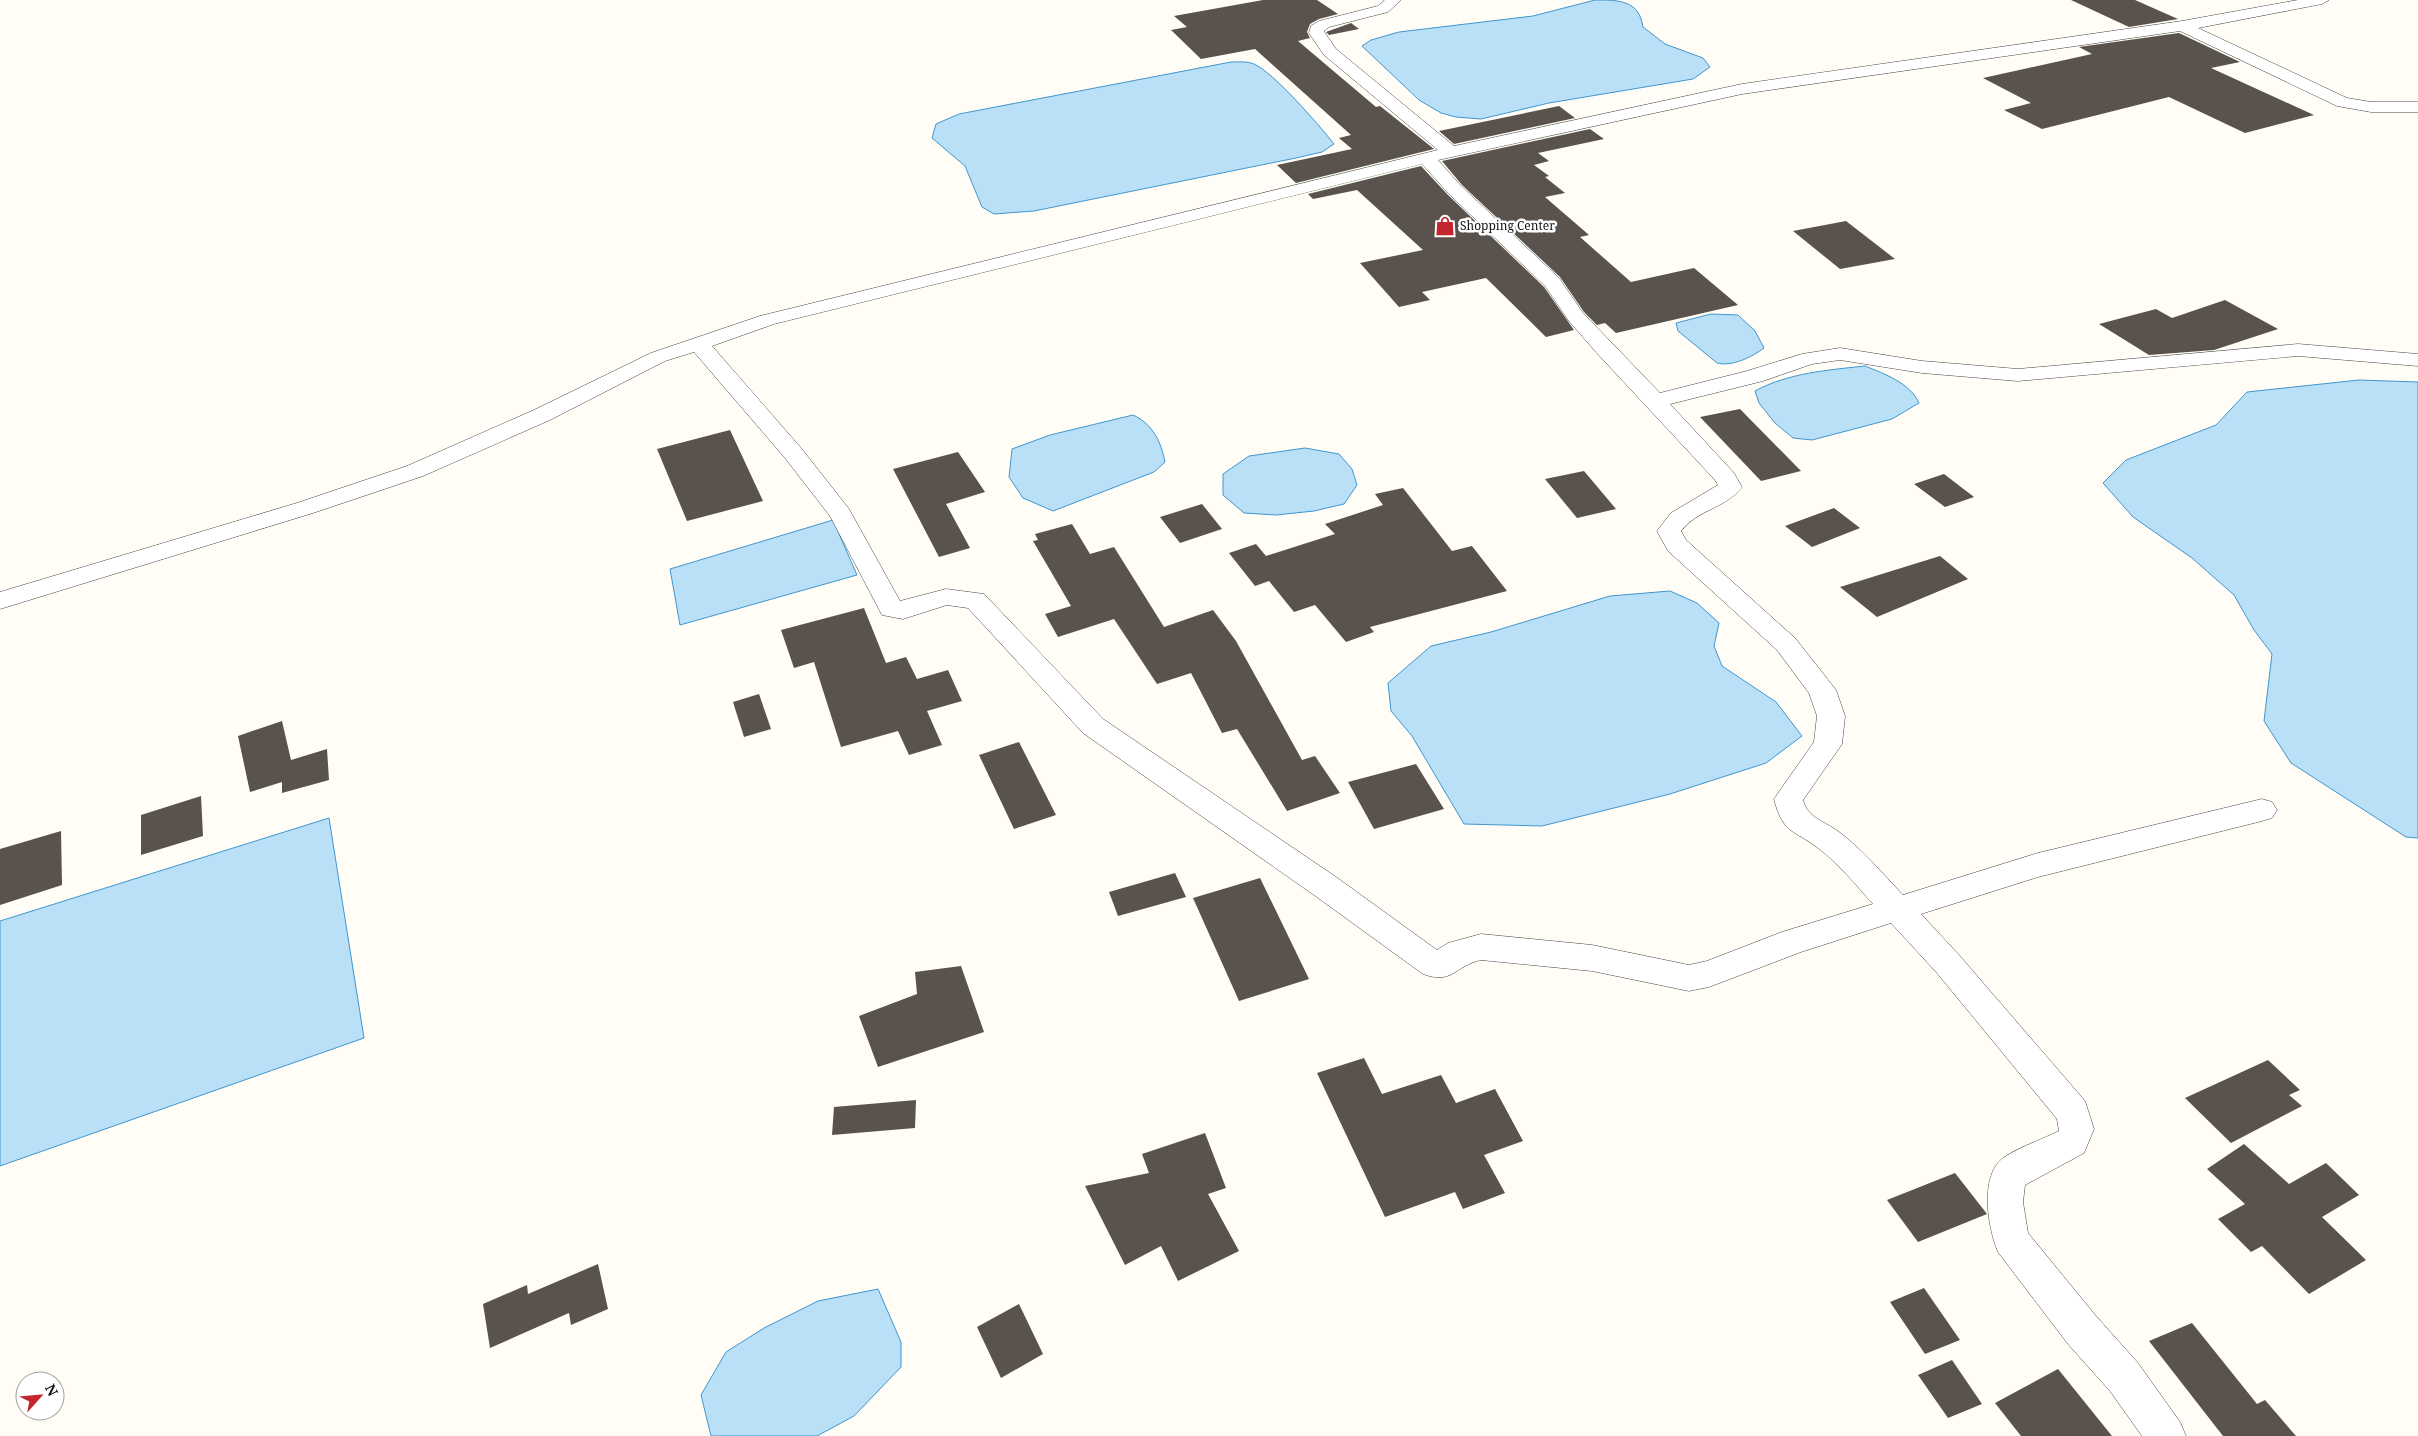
<svg xmlns="http://www.w3.org/2000/svg" width="2418" height="1436" font-family="'Noto Serif',serif">
<style>
.water{fill:#b9e0f7;stroke:#3f96cf}
.building{fill:#5a524d}
.lines{fill:none;stroke-linecap:round;stroke-linejoin:round}
.minor-casing{stroke:#444;stroke-width:1}
.minor{fill:#fff;fill-rule:evenodd}
.labels{text-anchor:middle;stroke-width:5;stroke-linejoin:round;paint-order:stroke}
.far-poi-label{font-size:12px;fill:#111;stroke:#fff;text-anchor:start}
</style>
<rect width="100%" height="100%" fill="#fffdf5"/>
<g class="water">
<path d="M1595,0C1619,0 1639,0 1643,27L1665,44L1703,58L1710,67L1693,79L1549,103L1481,119L1456,117L1441,113L1419,100L1362,46L1371,40L1399,32L1533,16Z"/>
<path d="M1231,62C1238,62 1247,61 1254,64C1273,72 1320,126 1334,144L1322,152L1296,158L1034,211L994,214L982,207L965,166L932,138L936,124L959,114Z"/>
<path d="M1711,314L1738,315L1755,331L1764,348C1752,357 1732,367 1717,363L1678,331L1676,323Z"/>
<path d="M1865,366C1885,374 1910,383 1919,403L1892,419L1812,440L1793,438L1775,423L1759,403L1755,391C1788,373 1828,370 1865,366Z"/>
<polygon points="2359,380 2418,382 2418,838 2406,837 2291,763 2264,721 2272,654 2254,630 2234,595 2192,558 2133,517 2103,483 2126,460 2216,425 2247,392"/>
<path d="M1133,415C1153,424 1161,442 1165,462L1154,472L1053,511L1023,498L1009,477L1012,449L1050,435Z"/>
<polygon points="1305,448 1339,454 1352,469 1357,485 1344,504 1314,511 1276,515 1244,513 1223,495 1223,474 1249,456"/>
<polygon points="833,520 857,575 680,625 670,569"/>
<polygon points="1670,591 1697,603 1719,623 1714,646 1722,666 1776,702 1802,736 1766,763 1670,794 1542,826 1464,824 1412,736 1391,711 1388,683 1431,646 1491,632 1610,596"/>
<polygon points="329,818 364,1038 0,1166 0,921"/>
<polygon points="878,1289 901,1342 901,1367 854,1416 817,1436 711,1436 701,1395 726,1352 764,1328 818,1301"/>
</g>
<g class="building">
<polygon points="1263,0 1317,0 1338,14 1319,19 1310,24 1307,32 1310,38 1298,41 1376,107 1380,106 1434,149 1296,183 1277,165 1352,149 1339,138 1351,135 1255,49 1201,59 1171,30 1187,27 1174,16"/>
<polygon points="2071,0 2135,0 2178,19 2129,27"/>
<polygon points="1351,23 1359,29 1329,35 1326,32"/>
<polygon points="2179,33 2240,62 2211,68 2314,115 2245,133 2169,97 2042,129 2004,110 2031,103 1983,78 2092,54 2079,47"/>
<polygon points="1559,106 1575,118 1454,144 1439,131"/>
<polygon points="1590,129 1604,139 1538,153 1549,161 1534,165 1549,176 1545,177 1565,193 1545,197 1589,235 1580,237 1631,282 1694,268 1738,305 1616,333 1605,323 1597,325 1584,312 1560,277 1462,185 1442,161"/>
<polygon points="1421,166 1448,195 1544,287 1574,330 1546,337 1486,278 1422,292 1430,300 1399,307 1360,263 1423,250 1357,190 1313,199 1308,194"/>
<polygon points="1846,221 1895,259 1840,269 1793,231"/>
<polygon points="2225,300 2278,329 2214,350 2149,355 2099,324 2156,309 2172,318"/>
<polygon points="1740,409 1801,471 1761,481 1700,417"/>
<polygon points="730,430 763,501 687,521 657,449"/>
<polygon points="958,452 985,492 946,504 970,548 939,557 893,469"/>
<polygon points="1584,471 1616,509 1577,518 1545,479"/>
<polygon points="1944,474 1974,497 1945,507 1914,484"/>
<polygon points="1403,488 1452,551 1472,546 1507,591 1370,627 1374,632 1346,642 1315,605 1294,612 1269,581 1255,586 1229,553 1256,544 1266,556 1335,534 1325,524 1383,505 1375,494"/>
<polygon points="1202,504 1222,529 1180,543 1160,517"/>
<polygon points="1834,508 1860,528 1812,547 1785,526"/>
<polygon points="1072,524 1090,554 1114,547 1164,627 1213,610 1236,641 1302,760 1315,756 1340,793 1287,811 1237,729 1222,733 1191,673 1157,684 1114,619 1058,637 1045,614 1071,606 1033,541 1038,540 1035,534"/>
<polygon points="1940,556 1968,579 1877,617 1840,587"/>
<polygon points="864,608 886,663 906,657 917,679 948,670 962,701 927,711 942,745 909,755 898,731 841,747 814,662 794,668 781,630"/>
<polygon points="759,694 771,729 744,737 733,702"/>
<polygon points="282,721 291,760 327,749 329,780 282,793 282,782 250,792 238,736"/>
<polygon points="1019,742 1056,815 1014,829 979,755"/>
<polygon points="1416,764 1444,809 1374,829 1348,782"/>
<polygon points="201,796 203,836 141,855 141,815"/>
<polygon points="61,831 62,885 0,905 0,849"/>
<polygon points="1175,873 1186,897 1118,916 1109,892"/>
<polygon points="1260,878 1309,979 1239,1001 1193,898"/>
<polygon points="961,966 984,1032 878,1067 859,1016 917,994 915,972"/>
<polygon points="1364,1058 1382,1094 1441,1075 1456,1103 1495,1089 1523,1141 1484,1155 1505,1193 1463,1209 1455,1192 1385,1217 1317,1073"/>
<polygon points="2268,1060 2300,1090 2289,1095 2302,1106 2231,1143 2185,1098"/>
<polygon points="916,1100 915,1128 832,1135 834,1107"/>
<polygon points="1205,1133 1226,1188 1208,1194 1239,1251 1178,1281 1161,1246 1125,1265 1085,1186 1149,1173 1142,1154"/>
<polygon points="2244,1144 2289,1184 2326,1163 2359,1195 2322,1217 2366,1260 2309,1294 2262,1246 2251,1252 2218,1219 2245,1204 2207,1169"/>
<polygon points="1955,1173 1987,1214 1918,1242 1887,1200"/>
<polygon points="598,1264 608,1309 571,1325 569,1313 490,1348 483,1304 527,1285 528,1294"/>
<polygon points="1924,1288 1960,1340 1925,1354 1890,1302"/>
<polygon points="1019,1304 1043,1354 1001,1378 977,1327"/>
<polygon points="2192,1323 2257,1404 2265,1400 2296,1436 2223,1436 2149,1341"/>
<polygon points="1952,1360 1982,1404 1948,1418 1918,1375"/>
<polygon points="2058,1369 2112,1436 2021,1436 1995,1403"/>
</g>
<g class="lines">
<defs>
<path id="minor" d="M1385,0H1401L1388,12L1329,27L1324,31L1325,33L1336,49L1454,146L1742,84L2182,21L2298,0H2329L2322,4L2198,28L2347,98L2371,102H2418V112H2371L2337,106L2180,31L1742,94L1438,160L1461,186L1559,278L1583,313L1660,393L1747,371L1802,354L1840,348L1922,361L2018,369L2298,344L2418,354V366L2298,356L2018,381L1922,373L1840,360L1812,364L1763,381L1670,404L1734,473L1742,487C1727,508 1696,510 1681,531L1686,540L1795,638L1836,690L1845,716L1842,744L1803,800C1808,819 1825,821 1839,832C1862,849 1883,874 1903,895L2038,853L2262,799L2272,802L2277,810L2272,818L2262,821L2038,877L1921,914L1959,955L2085,1101L2094,1129L2084,1153L2025,1185L2023,1202L2028,1233L2096,1316L2138,1363L2180,1422L2186,1436H2142L2110,1391L2068,1344L1998,1252C1988,1229 1979,1176 2003,1158C2019,1147 2041,1140 2059,1131L2057,1119L1937,973L1891,923L1801,952L1709,987L1689,991L1592,971L1481,960C1454,966 1453,985 1423,974L1314,895L1083,733L968,608L947,605L903,619L882,615L830,516L785,458L694,352L665,361L550,420L423,476L313,513L0,609V592L297,503L407,466L534,410L651,353L760,316L1438,150L1324,55L1309,33L1311,26L1319,21L1378,6ZM1422,164L1449,194L1545,286L1569,321L1595,351L1715,480L1718,485L1671,513L1657,531L1668,551L1777,650L1809,693L1817,716L1814,742L1774,799C1783,834 1793,829 1818,848C1838,863 1856,885 1873,904L1782,932L1707,961L1689,965L1592,945L1481,934L1448,943L1437,950L1336,877L1103,719L984,594L946,589L900,601L849,509L801,448L712,346L774,324Z"/>
</defs>
<use href="#minor" class="minor-casing"/>
<use href="#minor" class="minor"/>
</g>
<defs>
<symbol id="shop-bare" viewBox="-9 -9 18 18"><path d="M-5-2.5h2.3a2.7 3.5 0 0 1 5.4 0H5L5.5 6h-11ZM-1.5-2.5h3a1.5 2.3 0 0 0-3 0Z" fill="#c4262e" stroke="#fff" stroke-width="2.5" paint-order="stroke"/></symbol>
</defs>
<g fill-rule="evenodd">
<use href="#shop-bare" x="1431" y="212" width="28" height="28"/>
</g>
<g class="labels">
<g class="far-poi-label">
<text x="1460" y="230">Shopping Center</text>
</g>
</g>
<g transform="translate(40 1396) rotate(63)"><circle r="24" fill="#ffffff" stroke="#a0a0a0"/>
<path d="M0-4L9 19L0 12L-9 19Z" fill="#c4262e"/>
<text y="-8" font-size="14" font-weight="bold" text-anchor="middle" fill="#111111">N</text>
</g>
</svg>
